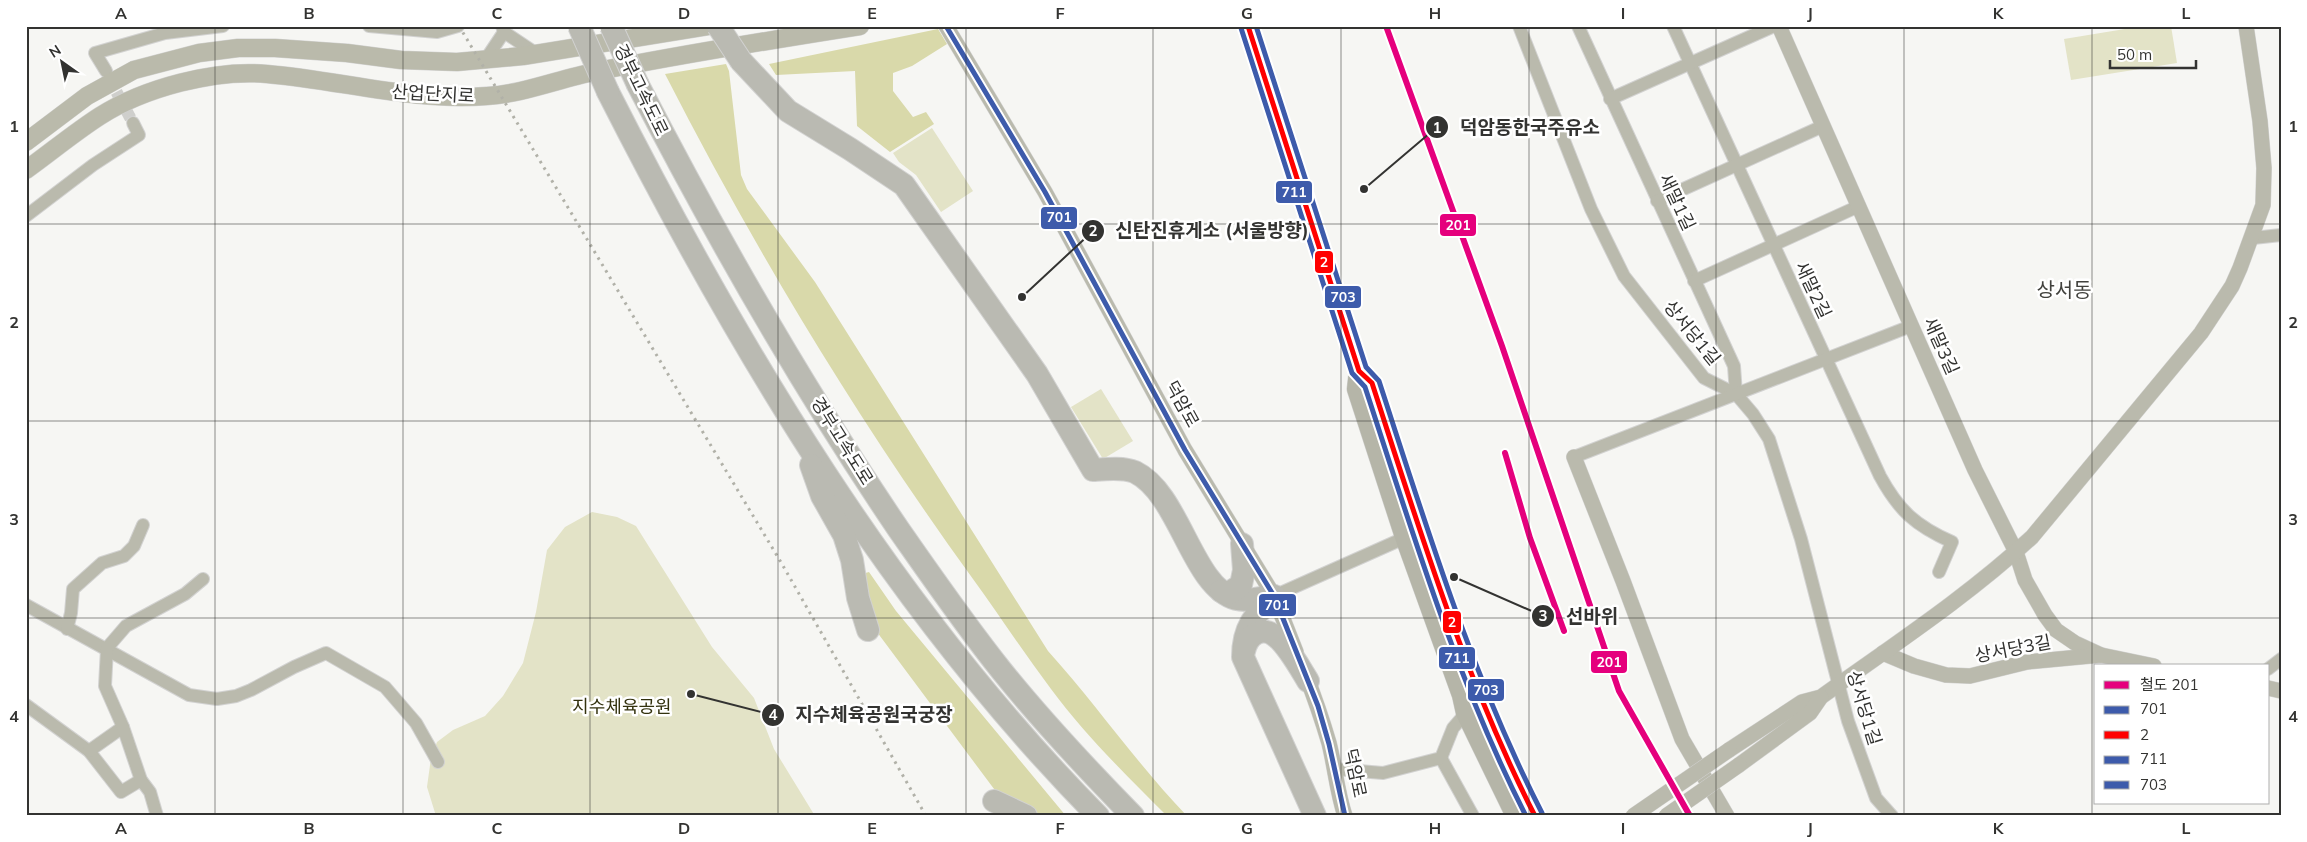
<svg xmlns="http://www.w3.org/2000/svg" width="2307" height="842" font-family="Mulish,'Noto Sans KR',sans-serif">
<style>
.green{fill:#e3e3c7}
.forest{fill:#d9d9aa}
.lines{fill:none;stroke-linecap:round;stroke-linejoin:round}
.minor-tunnel{stroke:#cfcfcc;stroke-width:12;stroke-dasharray:12 6;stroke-linecap:butt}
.minor-casing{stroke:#d2d2d1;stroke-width:14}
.tertiary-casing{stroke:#d2d2d1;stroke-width:16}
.secondary-casing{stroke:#d2d2d1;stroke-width:19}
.primary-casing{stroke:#d2d2d1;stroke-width:21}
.motorway-casing{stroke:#d2d2d1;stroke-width:24}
.minor{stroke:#babaad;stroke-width:12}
.tertiary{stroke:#babaad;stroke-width:15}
.secondary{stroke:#babaab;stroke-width:18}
.primary{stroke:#b5b5a8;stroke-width:20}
.motorway{stroke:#babab2;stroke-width:22}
.rail{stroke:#b1b1a8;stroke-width:3;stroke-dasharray:2.5 5;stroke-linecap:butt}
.tertiary-bridge-casing{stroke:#d2d2d1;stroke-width:16;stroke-linecap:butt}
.motorway-bridge-casing{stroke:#d2d2d1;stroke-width:24;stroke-linecap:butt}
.tertiary-bridge{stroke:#babaad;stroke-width:15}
.motorway-bridge{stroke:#babab2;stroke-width:22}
.bus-1-casing{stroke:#fff;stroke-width:9}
.bus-2-casing{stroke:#fff;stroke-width:9}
.bus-3-casing{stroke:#fff;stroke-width:9}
.bus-4-casing{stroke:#fff;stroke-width:9}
.bus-1{stroke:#3d5bab;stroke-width:5}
.bus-2{stroke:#f00;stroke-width:5}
.bus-3{stroke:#3d5bab;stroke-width:5}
.bus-4{stroke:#3d5bab;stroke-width:5}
.rail-1-casing{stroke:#fff;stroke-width:10}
.rail-1{stroke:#e5007d;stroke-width:6}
.grid{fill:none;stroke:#333331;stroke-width:1;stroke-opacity:0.55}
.labels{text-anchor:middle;stroke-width:5;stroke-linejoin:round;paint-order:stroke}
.street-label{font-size:18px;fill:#333331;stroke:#fff}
.park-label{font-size:18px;fill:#33320e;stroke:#fff}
.quarter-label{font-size:20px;fill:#41413d;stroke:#fff}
.leader{fill:none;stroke:#333331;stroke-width:2}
.callout-dot{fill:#333331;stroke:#fff;stroke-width:2}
.mark-label{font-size:15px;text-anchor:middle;font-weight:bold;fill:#fff}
.callout-label{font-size:19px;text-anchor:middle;font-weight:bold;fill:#333331;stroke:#fff;stroke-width:5;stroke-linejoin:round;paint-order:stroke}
.line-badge{stroke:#fff;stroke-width:2}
.badge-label{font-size:14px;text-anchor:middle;font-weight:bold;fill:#fff}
.neatline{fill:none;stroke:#333331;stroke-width:2}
.grid-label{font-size:16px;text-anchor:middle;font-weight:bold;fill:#333331}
</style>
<rect width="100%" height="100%" fill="#f6f6f3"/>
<g class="green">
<polygon points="2143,26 2171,26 2177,63 2071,80 2064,39"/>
<polygon points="932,128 973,191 941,212 916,175 899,162 893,153"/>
<polygon points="1101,389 1133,441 1103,459 1071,407"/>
<polygon points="592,512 617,517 636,526 712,647 754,698 774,749 815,816 436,816 427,787 431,758 437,742 453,730 485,716 503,696 523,663 536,612 547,550 565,527"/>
</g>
<g class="forest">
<polygon points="938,29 947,44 912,66 893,73 893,91 913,117 926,112 934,124 890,152 857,126 855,71 776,75 769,64"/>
<path d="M726,64L729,71L741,175L747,189L815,282L1048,651C1096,704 1137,764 1187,816H1167C1127,776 1085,735 1051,689C1024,653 999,615 973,579C857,419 755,250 665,74Z"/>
<polygon points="869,572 896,611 1066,816 1042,816 1000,797 874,628 862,574"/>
</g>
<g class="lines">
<polyline class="minor-tunnel" points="108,76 133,123"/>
<defs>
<g id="minor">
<polyline points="369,26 437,32 458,26"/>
<polyline points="502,26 504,32 537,54"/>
<polyline points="1519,26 1591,209 1624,276 1704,378 1736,394 1753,414 1769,439 1801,539 1848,721 1876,798 1892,816"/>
<polyline points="1578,26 1734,366 1736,394"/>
<path d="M1673,26L1880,476C1899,511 1916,526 1952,542L1939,572"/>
<polyline points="486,59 504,32"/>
<polyline points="106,71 95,53 165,33 223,26"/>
<polyline points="1610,99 1774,26"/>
<polyline points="1657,201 1823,126"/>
<polyline points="26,216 93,165 139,135 133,123"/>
<polyline points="2253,238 2281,235"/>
<polyline points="1694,281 1859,206"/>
<polyline points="1574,457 1911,326"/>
<polyline points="1274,596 1411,535"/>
<polyline points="26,605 189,695 217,699 236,696 251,690 294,667 326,653 385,687 416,723 438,762"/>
<polyline points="67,629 71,613 73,589 102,563 124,556 134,546 143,525"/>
<polyline points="2268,669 2281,659"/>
<polyline points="26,705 89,751 121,792 141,780"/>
<polyline points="89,751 123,727"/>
<polyline points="1441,758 1473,816"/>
<polyline points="1335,769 1383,773 1441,758 1453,728 1466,713"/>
<polyline points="157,816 150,792 141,780 123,727 105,686 107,648 126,626 185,594 203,579"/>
</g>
<g id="tertiary">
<polyline points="946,26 1045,192 1185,450 1274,596 1296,652"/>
<polyline points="1779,26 1975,470 2016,552 2025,580 2045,615 2056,630 2075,643 2101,655"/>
<polyline points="1574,457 1623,581 1682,739 1727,816"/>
<polyline points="1883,653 1914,666 1946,675 1970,676 2027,662 2101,655 2154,666"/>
<path d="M1305,673C1314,696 1322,719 1329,743C1335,767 1337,792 1345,816"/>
<polyline points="2268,688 2281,691"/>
<path d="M1729,750L1802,702L1821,697C1892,646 1967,597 2032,537L2201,333L2232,286L2240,268L2263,205L2264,168L2260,121L2246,26"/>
<polyline points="1739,765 1810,713 1821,697"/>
</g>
<g id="secondary">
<polyline points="26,142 87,96 134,70 199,53 238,48 275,48 347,53 401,60 457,62 523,56 708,26"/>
<path d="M26,170C51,152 75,132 100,116C144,88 215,69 267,74C340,80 413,102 487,96C522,94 559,79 594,72C682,54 771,40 860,26"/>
</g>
<g id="primary">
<polyline points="1248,26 1359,371 1357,389 1405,537 1462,695 1466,713 1516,816"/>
<path d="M1359,371L1372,383C1420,528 1461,681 1535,816"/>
</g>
<g id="motorway">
<path d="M741,61L788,111L850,149L904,185L1037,374L1093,470C1106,469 1123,467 1135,472C1180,494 1192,587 1236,599C1248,602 1262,597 1274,596"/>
<path d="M638,85C717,238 802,387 899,530C932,577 965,625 1001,670C1042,721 1087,769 1133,816"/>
<path d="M608,92C740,352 892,607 1098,816"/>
<polyline points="811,465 822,496 844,535 852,560 858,598 868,630"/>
<polyline points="1221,591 1229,593 1241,585 1244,570 1242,544"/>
<path d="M1274,596C1254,616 1243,627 1243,657L1315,816"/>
<path d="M1244,651C1246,643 1250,636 1257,633C1277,623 1299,667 1308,681"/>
<polyline points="994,801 1026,816"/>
</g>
</defs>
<use href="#minor" class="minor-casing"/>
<use href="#tertiary" class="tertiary-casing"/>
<use href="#secondary" class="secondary-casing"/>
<use href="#primary" class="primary-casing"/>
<use href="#motorway" class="motorway-casing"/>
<use href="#minor" class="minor"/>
<use href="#tertiary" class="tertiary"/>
<use href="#secondary" class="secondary"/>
<use href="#primary" class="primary"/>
<use href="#motorway" class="motorway"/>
<polyline class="rail" points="459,26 782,564 926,816"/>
<defs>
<g id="tertiary-bridge">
<polyline points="1633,816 1729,750"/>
<polyline points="1666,816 1739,765"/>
</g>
<g id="motorway-bridge">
<polyline points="579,26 608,92"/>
<polyline points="611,26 638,85"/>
<polyline points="718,26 741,61"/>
</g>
</defs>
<use href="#tertiary-bridge" class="tertiary-bridge-casing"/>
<use href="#motorway-bridge" class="motorway-bridge-casing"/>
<use href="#tertiary-bridge" class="tertiary-bridge"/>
<use href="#motorway-bridge" class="motorway-bridge"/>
<defs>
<polyline id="bus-1" points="946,26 1045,192 1185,450 1274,596 1318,706 1329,744 1345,816"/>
<path id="bus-2" d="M1248,26L1359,371L1372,383C1420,531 1464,677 1535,816"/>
<path id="bus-3" d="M1241,28L1352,373L1365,387C1413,533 1456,679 1526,816"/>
<path id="bus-4" d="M1256,26L1366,367L1379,381C1427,528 1471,674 1542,813"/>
</defs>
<use href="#bus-1" class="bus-1-casing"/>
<use href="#bus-2" class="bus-2-casing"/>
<use href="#bus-3" class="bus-3-casing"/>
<use href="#bus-4" class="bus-4-casing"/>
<use href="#bus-1" class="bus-1"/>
<use href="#bus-2" class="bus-2"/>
<use href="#bus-3" class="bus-3"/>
<use href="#bus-4" class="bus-4"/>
<defs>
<g id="rail-1">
<polyline points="1386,26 1502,346 1619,691 1690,816"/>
<polyline points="1505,453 1530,538 1564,631"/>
</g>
</defs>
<use href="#rail-1" class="rail-1-casing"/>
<use href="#rail-1" class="rail-1"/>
</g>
<path class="grid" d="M215,26V816M403,26V816M590,26V816M778,26V816M966,26V816M1153,26V816M1341,26V816M1529,26V816M1716,26V816M1904,26V816M2092,26V816M26,224H2281M26,421H2281M26,618H2281"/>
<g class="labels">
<g class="street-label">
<text transform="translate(641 90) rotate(64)" y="6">경부고속도로</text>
<text transform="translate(433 94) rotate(3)" y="6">산업단지로</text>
<text transform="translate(1677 202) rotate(65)" y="6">새말1길</text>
<text transform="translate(1813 290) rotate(65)" y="6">새말2길</text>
<text transform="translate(1692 333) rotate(51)" y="6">상서당1길</text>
<text transform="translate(1941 346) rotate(66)" y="6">새말3길</text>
<text transform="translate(1182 404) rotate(61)" y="6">덕암로</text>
<text transform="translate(842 441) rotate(58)" y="6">경부고속도로</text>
<text transform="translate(2013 649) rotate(-11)" y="6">상서당3길</text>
<text transform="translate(1864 708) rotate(73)" y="6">상서당1길</text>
<text transform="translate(1355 773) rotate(78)" y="6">덕암로</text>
</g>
<g class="park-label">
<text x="622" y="713">지수체육공원</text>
</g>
<g class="quarter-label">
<text x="2064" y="297">상서동</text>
</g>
</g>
<path class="leader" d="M1364 189L1437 127M1022 297L1093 231M1454 577L1543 616M691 694L773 715"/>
<g class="callout-dot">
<circle cx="1364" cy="189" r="5"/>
<circle cx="1022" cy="297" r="5"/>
<circle cx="1454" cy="577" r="5"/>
<circle cx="691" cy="694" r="5"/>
<circle cx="1437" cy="127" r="12"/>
<circle cx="1093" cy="231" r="12"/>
<circle cx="1543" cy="616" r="12"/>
<circle cx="773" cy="715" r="12"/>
</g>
<g class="mark-label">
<text x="1437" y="133">1</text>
<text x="1093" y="236">2</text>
<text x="1543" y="621">3</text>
<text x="773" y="720">4</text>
</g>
<g class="callout-label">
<text x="1530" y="134">덕암동한국주유소</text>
<text x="1212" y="237">신탄진휴게소 (서울방향)</text>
<text x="1592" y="623">선바위</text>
<text x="874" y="721">지수체육공원국궁장</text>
</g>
<g class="line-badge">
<rect x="1275" y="180" width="38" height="24" rx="5" fill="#3d5bab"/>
<rect x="1040" y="206" width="38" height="24" rx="5" fill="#3d5bab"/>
<rect x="1439" y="213" width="38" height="24" rx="5" fill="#e5007d"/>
<rect x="1314" y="250" width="20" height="24" rx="5" fill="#f00"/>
<rect x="1324" y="285" width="38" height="24" rx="5" fill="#3d5bab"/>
<rect x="1258" y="593" width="39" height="24" rx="5" fill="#3d5bab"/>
<rect x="1442" y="610" width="20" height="24" rx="5" fill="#f00"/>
<rect x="1438" y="646" width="38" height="24" rx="5" fill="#3d5bab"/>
<rect x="1590" y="650" width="38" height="24" rx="5" fill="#e5007d"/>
<rect x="1467" y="678" width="38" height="24" rx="5" fill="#3d5bab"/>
</g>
<g class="badge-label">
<text x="1294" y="197">711</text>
<text x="1059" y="222">701</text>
<text x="1458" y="230">201</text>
<text x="1324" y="267">2</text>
<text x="1343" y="302">703</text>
<text x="1277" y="610">701</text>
<text x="1452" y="627">2</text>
<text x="1457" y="663">711</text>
<text x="1609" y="667">201</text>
<text x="1486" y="695">703</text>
</g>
<rect width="2307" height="842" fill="none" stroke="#ffffff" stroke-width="55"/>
<rect x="2094" y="664" width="175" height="140" fill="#ffffff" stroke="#adadad"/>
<rect x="2104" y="681" width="25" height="8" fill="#e5007d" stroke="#adadad"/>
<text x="2140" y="690" font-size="15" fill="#333331">철도 201</text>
<rect x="2104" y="706" width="25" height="8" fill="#3d5bab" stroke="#adadad"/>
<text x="2140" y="714" font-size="15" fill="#333331">701</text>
<rect x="2104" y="731" width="25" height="8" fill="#ff0000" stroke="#adadad"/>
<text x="2140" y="740" font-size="15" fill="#333331">2</text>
<rect x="2104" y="756" width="25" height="8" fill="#3d5bab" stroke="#adadad"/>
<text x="2140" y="764" font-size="15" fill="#333331">711</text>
<rect x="2104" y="781" width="25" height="8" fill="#3d5bab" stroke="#adadad"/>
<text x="2140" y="790" font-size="15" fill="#333331">703</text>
<g transform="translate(62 62) rotate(327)" stroke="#ffffff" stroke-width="4" paint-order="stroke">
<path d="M0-4L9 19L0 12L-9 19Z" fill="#333331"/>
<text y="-8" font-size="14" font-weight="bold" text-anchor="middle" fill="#333331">N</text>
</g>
<path d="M2110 60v8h86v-8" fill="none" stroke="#333331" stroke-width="2.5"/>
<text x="2117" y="60" font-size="15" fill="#333331" stroke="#ffffff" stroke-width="4" paint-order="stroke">50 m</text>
<rect x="28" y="28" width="2252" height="786" class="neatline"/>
<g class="grid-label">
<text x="121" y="19">A</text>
<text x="309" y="19">B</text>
<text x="497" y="19">C</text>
<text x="684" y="19">D</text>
<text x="872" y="19">E</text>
<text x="1060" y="19">F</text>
<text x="1247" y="19">G</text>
<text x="1435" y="19">H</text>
<text x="1623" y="19">I</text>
<text x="1810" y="19">J</text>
<text x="1998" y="19">K</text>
<text x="2186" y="19">L</text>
<text x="14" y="132">1</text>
<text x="2293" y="132">1</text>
<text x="14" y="328">2</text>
<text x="2293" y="328">2</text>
<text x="14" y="525">3</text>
<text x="2293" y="525">3</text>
<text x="14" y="722">4</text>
<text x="2293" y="722">4</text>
<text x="121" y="834">A</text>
<text x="309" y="834">B</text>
<text x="497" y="834">C</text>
<text x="684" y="834">D</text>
<text x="872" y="834">E</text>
<text x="1060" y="834">F</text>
<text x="1247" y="834">G</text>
<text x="1435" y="834">H</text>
<text x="1623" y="834">I</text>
<text x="1810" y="834">J</text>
<text x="1998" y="834">K</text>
<text x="2186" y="834">L</text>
</g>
</svg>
